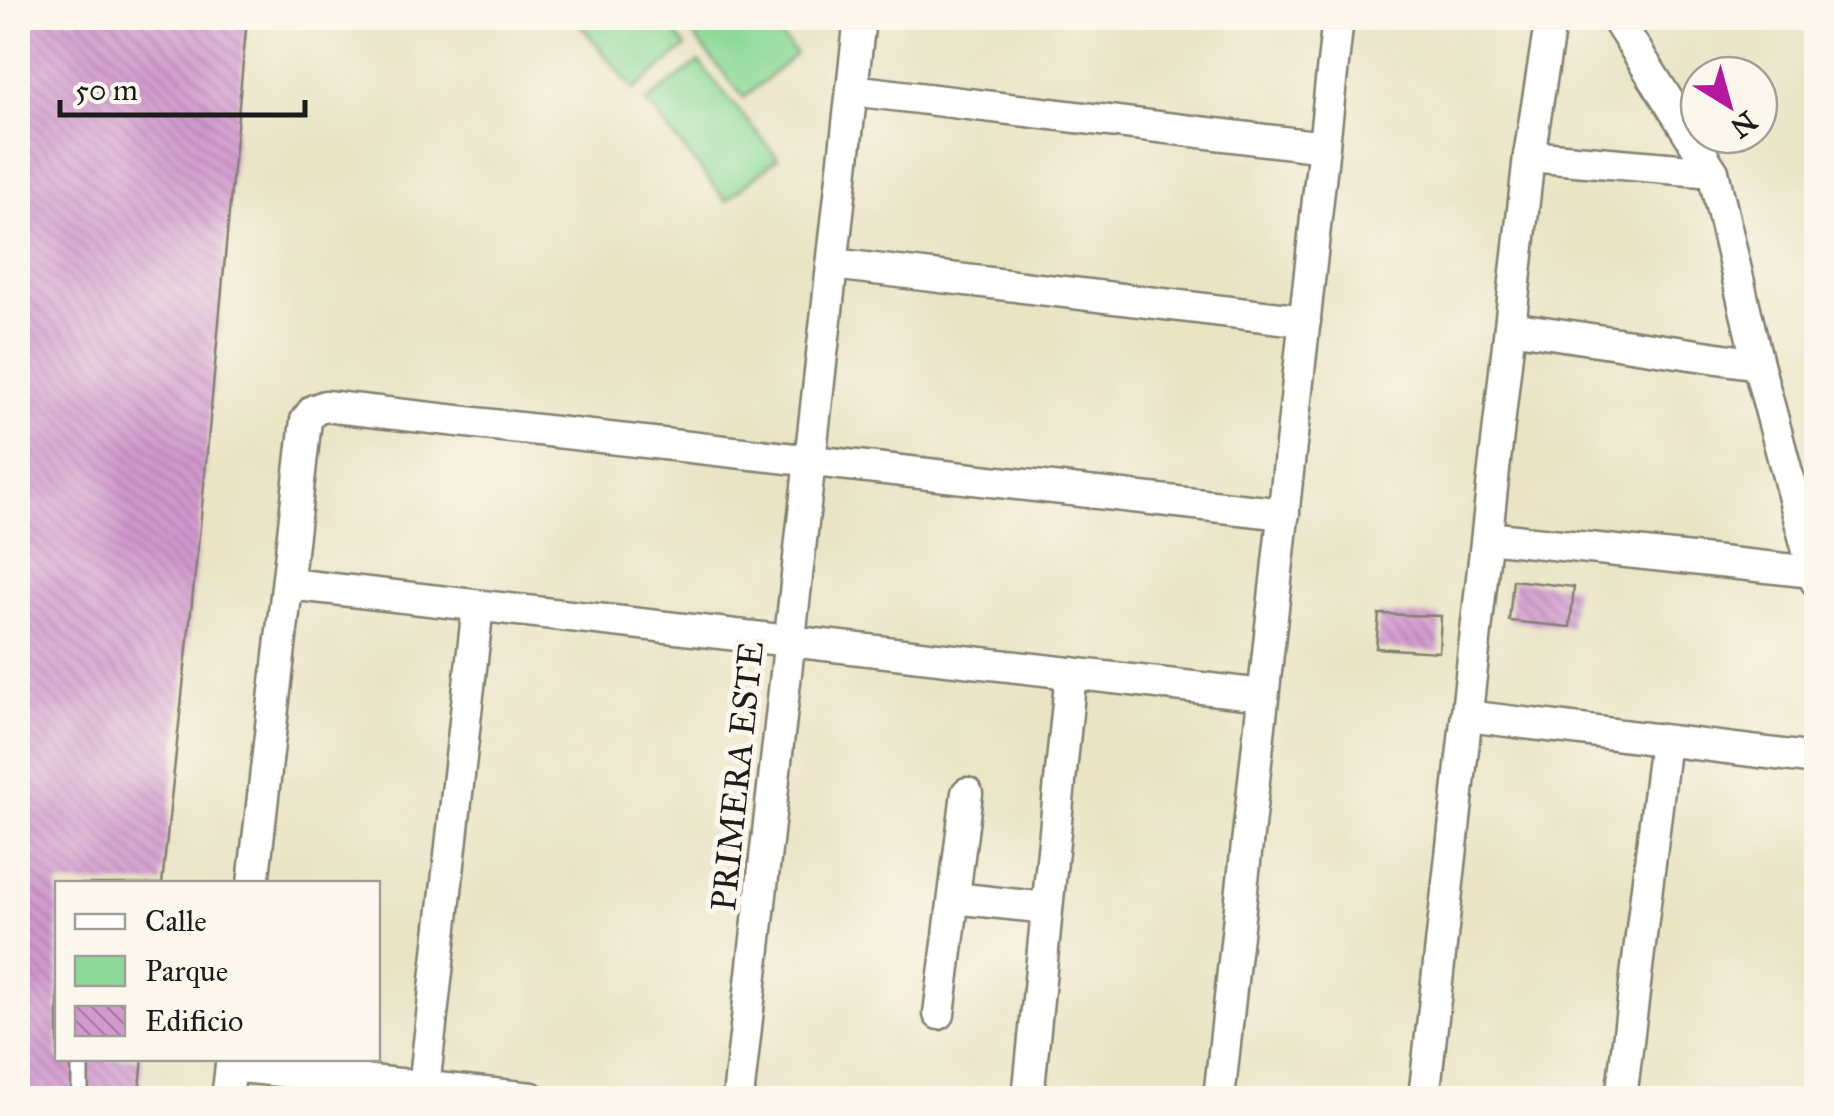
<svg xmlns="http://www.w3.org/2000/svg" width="1834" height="1116" font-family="'IM FELL Great Primer',serif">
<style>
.green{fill:#8cd997;stroke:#547a5a;stroke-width:2.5}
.building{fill:url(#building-back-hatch)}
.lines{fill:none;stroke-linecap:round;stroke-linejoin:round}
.service-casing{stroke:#828070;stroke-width:20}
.minor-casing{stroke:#828070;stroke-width:35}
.service{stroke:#fff;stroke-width:15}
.minor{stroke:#fff;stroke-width:30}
.labels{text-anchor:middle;stroke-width:10;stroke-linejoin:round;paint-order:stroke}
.street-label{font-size:35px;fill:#1c1c1c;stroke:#fbf7ec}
</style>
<defs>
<pattern id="building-back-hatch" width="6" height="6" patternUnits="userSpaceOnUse" patternTransform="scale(2.5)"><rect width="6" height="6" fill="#d29acf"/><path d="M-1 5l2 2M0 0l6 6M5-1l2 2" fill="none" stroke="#aa7da7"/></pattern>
</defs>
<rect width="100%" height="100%" fill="#fbf7ec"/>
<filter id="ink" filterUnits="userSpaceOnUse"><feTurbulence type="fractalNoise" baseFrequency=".01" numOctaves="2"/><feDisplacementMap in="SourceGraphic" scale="20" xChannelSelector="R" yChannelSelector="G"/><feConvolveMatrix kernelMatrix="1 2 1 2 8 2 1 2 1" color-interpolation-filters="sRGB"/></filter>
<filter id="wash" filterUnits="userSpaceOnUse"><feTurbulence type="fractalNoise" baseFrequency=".0048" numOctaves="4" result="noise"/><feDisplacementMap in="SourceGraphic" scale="40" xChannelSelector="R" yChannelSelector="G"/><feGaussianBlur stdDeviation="2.25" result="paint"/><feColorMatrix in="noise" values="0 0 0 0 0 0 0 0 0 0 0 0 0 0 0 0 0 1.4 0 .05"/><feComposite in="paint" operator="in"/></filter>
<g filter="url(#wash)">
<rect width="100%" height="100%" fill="#e9e4c4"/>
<g class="green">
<polygon points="575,18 662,18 686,47 634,90"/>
<polygon points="679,18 766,18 796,54 744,98"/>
<polygon points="699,62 778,158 726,201 646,102"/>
</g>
<g id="blocks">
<g class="building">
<polygon points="18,18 247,18 201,517 162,884 58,884 58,1058 143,1058 139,1098 18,1098"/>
<polygon points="1513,580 1574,587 1570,627 1509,621"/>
<polygon points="1379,614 1441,616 1439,652 1376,648"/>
</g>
</g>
</g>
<g filter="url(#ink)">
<use href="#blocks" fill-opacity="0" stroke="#828070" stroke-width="2.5"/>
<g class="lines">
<defs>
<polyline id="service" points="80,1058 80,1098"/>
<g id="minor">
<polyline points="1616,18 1713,172 1758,364 1816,581"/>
<polyline points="852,90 1324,147"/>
<polyline points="1529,156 1713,172"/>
<polyline points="833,264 1305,321"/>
<polyline points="1510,327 1758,364"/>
<polyline points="1487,537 1813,572"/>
<polyline points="289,584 1263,695"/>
<polyline points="1467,716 1816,759"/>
<polyline points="253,884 306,420 314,410 325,406 1284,514"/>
<polyline points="954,898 1047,908"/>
<polyline points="939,1014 967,793"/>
<polyline points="231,1066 532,1098"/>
<polyline points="424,1087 478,606"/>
<polyline points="227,1098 232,1058"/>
<polyline points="738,1098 860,18"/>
<polyline points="1028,1098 1071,673"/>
<polyline points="1219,1098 1338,18"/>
<polyline points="1424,1098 1529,156 1551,18"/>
<polyline points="1621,1098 1665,741"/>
</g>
</defs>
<use href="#service" class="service-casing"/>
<use href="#minor" class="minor-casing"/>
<use href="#service" class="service"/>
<use href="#minor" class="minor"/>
</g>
</g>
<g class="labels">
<g class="street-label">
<text transform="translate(737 776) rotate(-84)" y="12">PRIMERA ESTE</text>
</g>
</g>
<rect width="1834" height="1116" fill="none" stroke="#fbf7ec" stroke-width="60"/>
<rect x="55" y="881" width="325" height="180" fill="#fbf7ec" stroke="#a29f99" stroke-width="2.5"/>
<rect x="75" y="914" width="50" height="15" fill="#ffffff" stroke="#a29f99" stroke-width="2.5"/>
<text x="145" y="931" font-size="30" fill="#1c1c1c">Calle</text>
<rect x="75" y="956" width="50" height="30" fill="#8cd997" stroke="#a29f99" stroke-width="2.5"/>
<text x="145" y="981" font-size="30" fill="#1c1c1c">Parque</text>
<rect x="75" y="1006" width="50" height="30" fill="url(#building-back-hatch)" stroke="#a29f99" stroke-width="2.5"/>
<text x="145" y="1031" font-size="30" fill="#1c1c1c">Edificio</text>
<g transform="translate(1729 105) rotate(143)"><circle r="48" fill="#fbf7ec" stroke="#a29f99" stroke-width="2.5"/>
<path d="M0-8L18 38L0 25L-18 38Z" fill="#b5179e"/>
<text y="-15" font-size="28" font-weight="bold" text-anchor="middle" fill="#1c1c1c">N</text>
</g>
<path d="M60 100v15h245v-15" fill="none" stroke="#1c1c1c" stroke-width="5"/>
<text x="75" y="100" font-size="30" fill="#1c1c1c" stroke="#fbf7ec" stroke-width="8" paint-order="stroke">50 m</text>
</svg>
